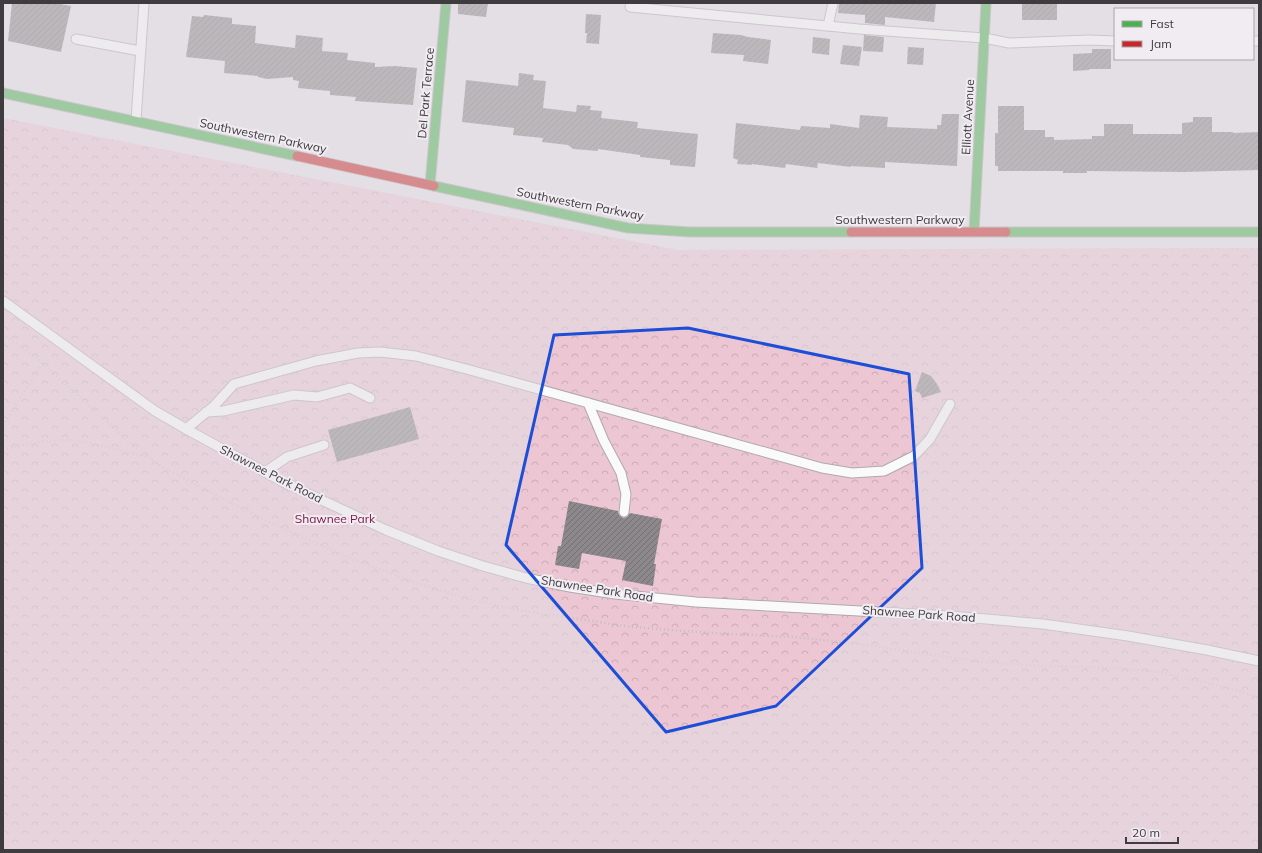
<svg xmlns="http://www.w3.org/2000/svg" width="1262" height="853" font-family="Mulish,sans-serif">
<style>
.park{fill:url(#park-crowns)}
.building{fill:url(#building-hatch)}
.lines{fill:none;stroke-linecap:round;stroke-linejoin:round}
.lane-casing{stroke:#adaaae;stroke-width:11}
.fast-casing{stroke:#adaaae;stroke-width:11}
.jam-casing{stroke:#adaaae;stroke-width:11}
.path{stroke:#c0c0c1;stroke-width:2.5;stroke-dasharray:1 3;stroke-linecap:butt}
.lane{stroke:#fbfafb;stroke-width:9}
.fast{stroke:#4caf50;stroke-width:9}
.jam{stroke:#c62828;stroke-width:9}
.marked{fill:none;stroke:#1d4ed8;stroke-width:3;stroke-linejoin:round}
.labels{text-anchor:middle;stroke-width:4;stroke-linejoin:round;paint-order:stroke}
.street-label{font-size:12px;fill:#3e3c3f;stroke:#f1ebf2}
.park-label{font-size:12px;fill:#7d1643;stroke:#f1ebf2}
</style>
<defs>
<pattern id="park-crowns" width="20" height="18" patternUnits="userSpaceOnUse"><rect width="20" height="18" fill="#ecc6d2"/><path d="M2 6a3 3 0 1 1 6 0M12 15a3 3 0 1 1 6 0" fill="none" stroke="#cbabb5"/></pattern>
<pattern id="building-hatch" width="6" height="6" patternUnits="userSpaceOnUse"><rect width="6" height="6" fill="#8c888b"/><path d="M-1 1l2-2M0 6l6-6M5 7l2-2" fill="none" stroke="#747073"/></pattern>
</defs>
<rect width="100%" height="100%" fill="#e3dfe4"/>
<polygon class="park" points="3,118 678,250 1259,248 1259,850 3,850"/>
<g class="building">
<polygon points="12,3 55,3 71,6 61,52 8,41"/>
<polygon points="458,3 488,3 486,17 458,14"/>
<polygon points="839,3 936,3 934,22 885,17 885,25 865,23 865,15 838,13"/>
<rect x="1022" y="3" width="35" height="17"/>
<polygon points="586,14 601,15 599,44 586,43 587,33 585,33"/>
<polygon points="204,15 232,18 232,24 256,26 255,43 295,48 296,35 323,38 322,51 348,53 347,60 375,63 375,67 395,66 417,68 413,105 355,101 356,97 330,95 330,91 298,88 299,81 293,80 293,77 267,79 258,77 258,76 224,73 225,61 186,57 192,16 203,17"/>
<polygon points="713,33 741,35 748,37 771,40 768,64 743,61 744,55 711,53"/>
<polygon points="864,35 884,37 883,52 863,51"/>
<polygon points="813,37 830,39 829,55 812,53"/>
<polygon points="843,45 862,47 859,66 840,64"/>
<polygon points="908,47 924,48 923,65 907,64"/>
<polygon points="1092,49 1111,49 1111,69 1089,69 1089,70 1073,71 1073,54 1092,53"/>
<polygon points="519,73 534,75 533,80 546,81 543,108 576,112 577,105 591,106 590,110 602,111 601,118 638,122 637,128 698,134 695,167 670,165 670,160 640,157 640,155 598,149 598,151 573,149 568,145 542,142 543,138 513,135 514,128 462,122 466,80 518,86"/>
<polygon points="998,106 1024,106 1024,130 1045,130 1045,137 1054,137 1054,140 1092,139 1092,136 1104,136 1104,124 1133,124 1133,134 1182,134 1182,123 1193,122 1193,117 1212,117 1212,132 1233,132 1233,133 1259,132 1259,170 1184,172 1087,171 1087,173 1063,173 1063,171 998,171 998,166 995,166 995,133 998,133"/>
<polygon points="942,114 959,114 957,166 885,162 885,168 851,166 851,167 818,163 817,168 786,164 785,168 752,164 752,165 737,164 738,160 733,158 736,123 800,130 801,126 830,128 830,124 859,128 860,115 888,117 887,127 937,129 937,125 941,125"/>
<polygon points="922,372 931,376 937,384 941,392 922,398 920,393 915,391"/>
<polygon points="410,407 419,439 337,462 328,430"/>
<polygon points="569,501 618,511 619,515 623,518 627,517 630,513 662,519 654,564 656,564 653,586 622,580 626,561 582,553 579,569 555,565 558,546 561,546"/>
</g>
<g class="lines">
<defs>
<g id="lane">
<polyline points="630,7 859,29 984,38 1009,43 1089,40 1115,41"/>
<polyline points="828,26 833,3"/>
<polyline points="76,39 140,51"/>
<polyline points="1253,41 1259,41"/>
<polyline points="136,120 144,3"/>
<polyline points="3,301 155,411 186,429 283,482 386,530 438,551 483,566 526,578 570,587 615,594 696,602 951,616 1043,624 1128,636 1207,650 1259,661"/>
<polyline points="588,403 604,441 621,473 626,494 624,512"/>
<polyline points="206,412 223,411 294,395 317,397 350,388 370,398"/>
<polyline points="186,429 214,406 234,384 316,361 358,353 380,352 416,356 470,370 822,468 852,473 884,471 914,456 930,439 950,404"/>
<polyline points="265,472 287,457 324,445"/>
</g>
<g id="fast">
<polyline points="3,93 297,156"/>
<polyline points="430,185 446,3"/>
<polyline points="434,186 628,228 690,232 851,232"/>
<polyline points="974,232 986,3"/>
<polyline points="1006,232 1259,232"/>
</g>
<g id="jam">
<polyline points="297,156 434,186"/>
<polyline points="851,232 1006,232"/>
</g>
</defs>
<use href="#lane" class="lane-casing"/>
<use href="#fast" class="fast-casing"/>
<use href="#jam" class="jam-casing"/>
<g class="path">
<polyline points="3,334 39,360 134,446 162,467 254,515 342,555 416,583 469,599 518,610 632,627 711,633 792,637 854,643 982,662 1024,665 1130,669 1163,673 1237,690 1259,698"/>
<polyline points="3,425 43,363"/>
<polyline points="3,449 46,441 74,440 112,448 147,457"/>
</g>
<use href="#lane" class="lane"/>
<use href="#fast" class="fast"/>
<use href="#jam" class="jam"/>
</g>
<path d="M0 0H1262V853H0ZM688,328L909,374L922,568L776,706L666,732L506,545L554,335Z" fill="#e3dfe4" fill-opacity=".55" fill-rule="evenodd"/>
<path class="marked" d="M688,328L909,374L922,568L776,706L666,732L506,545L554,335Z"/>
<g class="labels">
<g class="street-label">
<text transform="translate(426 93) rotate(-85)" y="4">Del Park Terrace</text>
<text transform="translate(968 117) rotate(-87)" y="4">Elliott Avenue</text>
<text transform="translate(263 136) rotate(12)" y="4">Southwestern Parkway</text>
<text transform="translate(580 204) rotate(11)" y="4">Southwestern Parkway</text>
<text x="900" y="224">Southwestern Parkway</text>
<text transform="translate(271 474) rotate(27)" y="4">Shawnee Park Road</text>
<text transform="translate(597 589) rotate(9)" y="4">Shawnee Park Road</text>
<text transform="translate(919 614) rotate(4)" y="4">Shawnee Park Road</text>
</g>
<g class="park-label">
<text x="335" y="523">Shawnee Park</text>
</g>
</g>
<rect width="1262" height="853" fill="none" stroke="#3e3c3f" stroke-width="8"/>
<rect x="1114" y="8" width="140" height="52" fill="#f1ebf2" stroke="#a9a5aa"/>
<rect x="1122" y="21" width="20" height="6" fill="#4caf50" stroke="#a9a5aa"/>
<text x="1150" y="28" font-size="12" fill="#3e3c3f">Fast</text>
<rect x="1122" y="41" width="20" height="6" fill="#c62828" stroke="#a9a5aa"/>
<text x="1150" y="48" font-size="12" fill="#3e3c3f">Jam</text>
<path d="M1126 837v6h52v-6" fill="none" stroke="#3e3c3f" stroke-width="2"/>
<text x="1132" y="837" font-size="12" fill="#3e3c3f" stroke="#f1ebf2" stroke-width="3" paint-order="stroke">20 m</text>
</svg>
